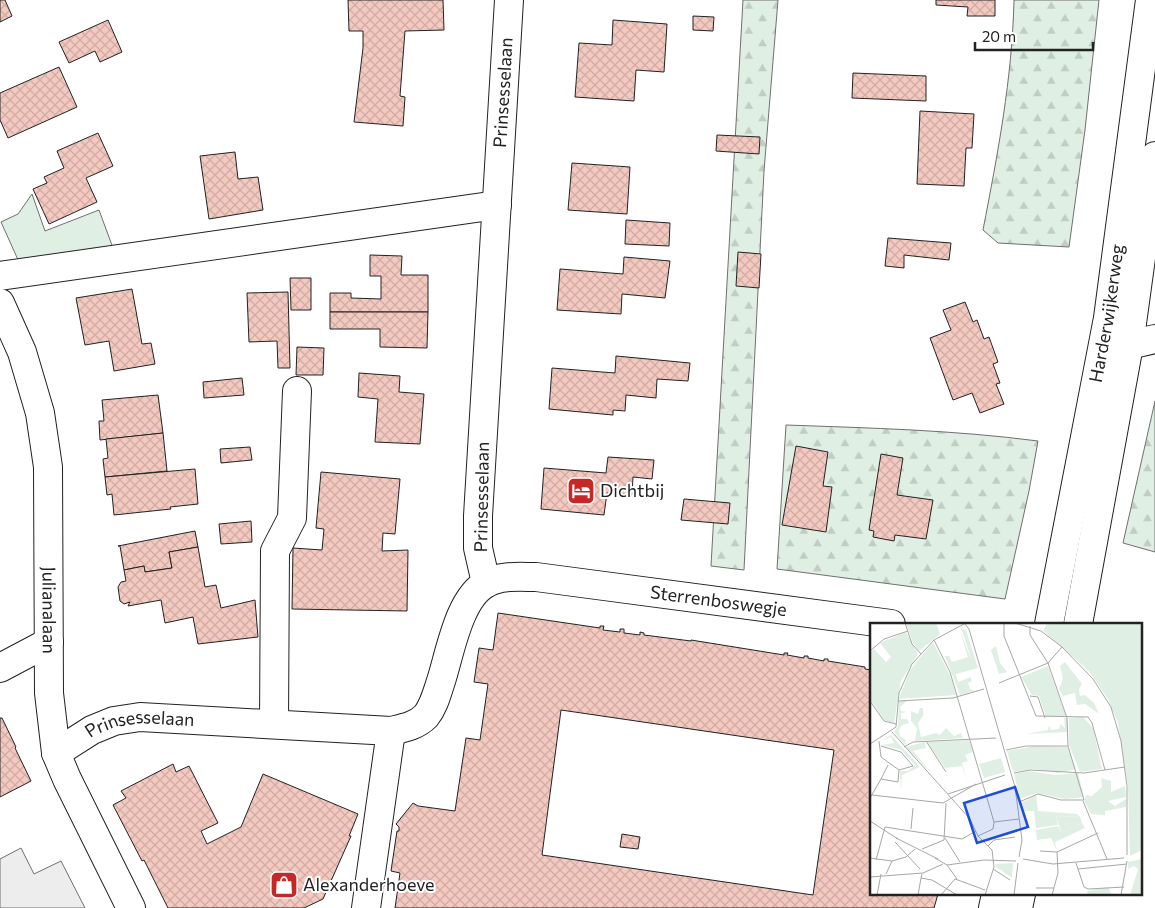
<svg xmlns="http://www.w3.org/2000/svg" width="1155" height="908" font-family="Commissioner,sans-serif">
<style>
.forest{fill:url(#forest-firs);stroke:#6f6f6f}
.garden{fill:#e0efe3;stroke:#6f6f6f}
.parking{fill:#ededed;stroke:#6f6f6f}
.building{fill:url(#building-cross-hatch);stroke:#222;fill-rule:evenodd}
.lines{fill:none;stroke-linecap:round;stroke-linejoin:round}
.minor-casing{stroke:#222;stroke-width:30}
.major-casing{stroke:#222;stroke-width:30}
.minor{stroke:#fff;stroke-width:28}
.major{stroke:#fff;stroke-width:28}
.labels{text-anchor:middle;stroke-width:4;stroke-linejoin:round;paint-order:stroke}
.street-label{font-size:18px;fill:#222;stroke:#fff}
.poi-label{font-size:18px;fill:#222;stroke:#fff;text-anchor:start}
.inset-road{fill:none;stroke:#a7a7a7;stroke-width:1}
.view{fill:#1d4ed8;fill-opacity:0.15;stroke:#1d4ed8;stroke-width:2.5}
.inset-edge{fill:none;stroke:#222;stroke-width:2.5}
</style>
<defs>
<pattern id="forest-firs" width="22" height="20" patternUnits="userSpaceOnUse" patternTransform="scale(1.25)"><rect width="22" height="20" fill="#e0efe3"/><path d="M5 1l3.5 6h-7zM16 11l3.5 6h-7z" fill="#c0cdc2"/></pattern>
<pattern id="building-cross-hatch" width="8" height="8" patternUnits="userSpaceOnUse" patternTransform="scale(1.25)"><rect width="8" height="8" fill="#f3c9c0"/><path d="M0 0l8 8M0 8l8-8" fill="none" stroke="#d0aca5"/></pattern>
</defs>
<rect width="100%" height="100%" fill="#fff"/>
<g class="forest">
<polygon points="743,0 778,0 764,171 744,570 711,566"/>
<path d="M1014,0H1099L1085,130L1069,247L998,243L983,230C998,152 1012,80 1014,0Z"/>
<polygon points="1155,401 1155,552 1123,543"/>
<path d="M786,425C870,428 954,430 1038,441L1029,491L1005,599L777,569Z"/>
</g>
<polygon class="garden" points="32,194 45,231 99,210 113,248 19,262 1,222 18,214"/>
<polygon class="parking" points="21,848 34,874 61,861 85,908 0,908 0,859"/>
<g class="building">
<polygon points="0,0 5,0 12,16 0,22"/>
<polygon points="348,0 443,0 444,30 405,31 400,96 405,97 403,126 354,122 363,48 363,31 349,31"/>
<polygon points="936,0 995,0 995,16 967,16 968,7 936,5"/>
<polygon points="693,16 714,17 713,31 693,30"/>
<polygon points="108,20 122,52 100,62 95,51 69,63 59,42"/>
<polygon points="613,20 667,24 664,72 636,70 634,101 575,97 579,43 612,45"/>
<polygon points="59,67 77,107 8,138 0,120 0,93"/>
<polygon points="853,73 926,76 926,101 852,98"/>
<polygon points="920,111 974,114 972,148 966,148 964,186 917,184"/>
<polygon points="98,133 113,166 86,178 97,202 49,224 33,189 47,183 44,177 64,168 57,151"/>
<polygon points="717,135 760,137 759,154 716,151"/>
<polygon points="235,152 238,179 258,177 263,210 209,219 200,156"/>
<polygon points="572,163 630,167 627,214 568,210"/>
<polygon points="626,220 670,223 669,246 625,244"/>
<polygon points="888,238 951,243 949,260 904,255 904,268 885,266"/>
<polygon points="738,252 761,254 759,288 736,286"/>
<polygon points="370,255 402,256 401,275 428,275 428,312 330,312 330,293 351,293 351,298 381,299 381,276 370,276"/>
<polygon points="624,257 670,261 665,298 622,294 621,314 557,310 560,269 623,274"/>
<polygon points="290,278 311,278 311,310 291,310"/>
<polygon points="132,289 142,344 151,343 155,364 114,371 109,341 85,345 76,298"/>
<polygon points="288,292 290,368 278,368 277,341 249,342 247,293"/>
<polygon points="965,302 973,322 977,320 984,339 989,337 998,362 993,364 1000,383 996,384 1004,404 980,413 972,393 953,400 930,338 951,330 943,310"/>
<polygon points="330,312 428,312 427,348 380,347 380,329 330,329"/>
<polygon points="297,347 324,348 323,375 296,375"/>
<polygon points="616,356 690,363 688,381 657,379 656,398 626,395 625,411 613,410 613,415 549,409 552,368 615,373"/>
<polygon points="359,373 400,376 399,392 424,394 420,444 375,442 378,399 358,397"/>
<polygon points="242,378 244,395 204,398 203,382"/>
<polygon points="158,395 163,433 100,440 99,421 104,421 102,400"/>
<polygon points="163,433 167,471 105,477 103,459 108,458 106,439"/>
<polygon points="796,446 828,452 823,486 832,487 826,532 782,525"/>
<polygon points="250,447 252,460 221,463 220,449"/>
<polygon points="881,454 903,458 897,495 933,500 926,539 895,535 894,541 873,537 874,531 869,530"/>
<polygon points="608,457 654,460 652,479 633,477 632,495 607,493 604,515 541,509 544,468 606,473"/>
<polygon points="195,469 198,504 170,507 171,509 114,515 112,494 107,495 105,477"/>
<polygon points="321,472 400,479 395,534 383,533 382,551 408,550 407,611 292,609 293,548 322,550 324,529 316,528"/>
<polygon points="684,499 730,503 728,524 681,520"/>
<polygon points="251,521 252,542 221,544 219,524"/>
<polygon points="195,531 198,547 169,552 172,568 145,572 144,566 124,570 120,546 118,546"/>
<polygon points="198,547 205,587 216,585 221,608 255,600 258,637 198,644 193,617 165,623 161,600 128,606 130,602 124,604 120,601 118,587 121,582 126,581 124,570 144,566 145,572 172,568 169,552"/>
<path d="M498,613L600,628V626H604L603,630L620,632V629H624V633L640,635V632L644,633V635L691,641V640L784,655V653H788L787,655L804,658V656H808V658L824,661V659H828V661L865,667V669L871,670V894H938L934,908H395L400,873L391,871L397,831H399V827L396,824L413,803L418,806L455,811L466,738L480,740L488,684L474,682L479,648L493,650ZM561,710L834,750L813,895L542,855Z"/>
<polygon points="0,718 2,718 16,747 15,748 31,781 0,797"/>
<polygon points="173,764 176,772 189,766 218,823 201,831 207,844 241,827 263,774 358,814 349,836 351,836 323,899 304,908 168,908 144,860 142,861 113,805 126,798 121,791"/>
<polygon points="622,834 640,837 638,849 620,847"/>
</g>
<g class="lines">
<defs>
<g id="minor">
<polyline points="0,276 497,205"/>
<path id="s1" d="M0,303L22,352L40,413L48,467L49,693L56,753L67,779L131,908"/>
<polyline points="1129,345 1155,339"/>
<path id="s2" d="M486,583L478,548V516L509,0"/>
<polyline points="0,668 49,642"/>
<polyline points="274,724 275,551 292,518 297,391"/>
<path id="s3" d="M56,753L92,730L114,721L140,717L391,731C404,728 416,726 426,716C434,706 437,693 441,681C450,653 459,597 487,583C501,575 520,577 536,577L891,624"/>
<polyline points="366,908 391,731"/>
</g>
<g id="major">
<path id="s4" d="M1049,624L1108,318L1150,0"/>
<polyline points="1078,624 1129,345 1155,156"/>
<polyline points="993,908 996,894"/>
<polyline points="1018,908 1021,894"/>
</g>
</defs>
<use href="#minor" class="minor-casing"/>
<use href="#major" class="major-casing"/>
<use href="#minor" class="minor"/>
<use href="#major" class="major"/>
</g>
<defs>
<symbol id="hotel-square" viewBox="-11 -11 22 22"><rect x="-9" y="-9" width="18" height="18" rx="4" fill="#c62828" stroke="#fff"/><path d="M-6-4.5h1.5V1H6V5H4.5V3h-9V5H-6ZM-4 0a1.8 1.8 0 1 1 3.6 0ZM.5 0V-2.5h3Q6-2.5 6 0Z" fill="#fff"/></symbol>
<symbol id="shop-square" viewBox="-11 -11 22 22"><rect x="-9" y="-9" width="18" height="18" rx="4" fill="#c62828" stroke="#fff"/><path d="M-5-2.5h2.3a2.7 3.5 0 0 1 5.4 0H5L5.5 6h-11ZM-1.5-2.5h3a1.5 2.3 0 0 0-3 0Z" fill="#fff"/></symbol>
</defs>
<g fill-rule="evenodd">
<use href="#hotel-square" x="565" y="475" width="32" height="32"/>
<use href="#shop-square" x="268" y="869" width="32" height="32"/>
</g>
<g class="labels">
<g class="street-label">
<text dy="6" stroke="none"><textPath href="#s2" startOffset="492">Prinsesselaan</textPath></text>
<text dy="6" stroke="none"><textPath href="#s4" startOffset="316">Harderwijkerweg</textPath></text>
<text transform="translate(482 497) rotate(-89)" y="6">Prinsesselaan</text>
<text dy="6" stroke="none"><textPath href="#s3" startOffset="766">Sterrenboswegje</textPath></text>
<text dy="6" stroke="none"><textPath href="#s1" startOffset="315">Julianalaan</textPath></text>
<text dy="6" stroke="none"><textPath href="#s3" startOffset="92">Prinsesselaan</textPath></text>
</g>
<g class="poi-label">
<text x="600" y="497">Dichtbij</text>
<text x="303" y="891">Alexanderhoeve</text>
</g>
</g>
<g transform="translate(870 623)">
<rect width="272" height="272" fill="#fff"/>
<path d="M131,135L135,149L114,155L109,141ZM143,240L142,255L125,243L126,241ZM238,264L242,272H218L217,268Z" fill="#e0efe3"/>
<path d="M36,0H66L70,11L49,28L43,20ZM91,5L96,7L108,45L86,51L88,59L101,54L102,58L98,60L100,66L105,68L90,72L75,33H79L82,39L98,34L89,6L102,38ZM36,9L48,31L31,58L24,100L14,97L0,76V30L4,26L16,39L21,34L10,20ZM63,19L80,52L86,72L29,76L40,47ZM126,23L130,40L137,49L129,51L121,27ZM195,39L212,61L209,66L210,73L215,72L224,80L229,91L215,81L207,82L205,70L193,73L189,66L193,56L190,43ZM178,43L196,93L176,94L169,73L162,72L151,54ZM29,78H37L30,84L31,88L37,89L31,90V96H37L39,100L32,102L29,107L30,113L36,117L35,122L24,109L28,103ZM50,85H53V93L48,100L51,114L66,110L70,112L76,105L84,113L91,110L93,115L45,118L47,105L41,98V88L48,91ZM213,94L223,105L232,146L210,149L199,122V95ZM194,95H197L198,109L156,111L178,107L179,102L181,107L189,106L190,101L195,105ZM21,112L50,144L32,152L31,168L30,148H38L45,142L31,127L12,122L24,120L21,114L11,118ZM99,117L103,129L95,132L98,138L92,140L98,161L92,143L75,145L57,119ZM55,119L56,125L43,128L65,154L36,124ZM165,123L198,124L206,146L188,150L163,146L143,149L137,128ZM159,148L185,152L208,150L214,174L195,176L166,170L150,176L144,151ZM231,155L241,158V169L255,163L256,174L238,178L245,183L256,176V184L235,188V192L221,191L214,178L216,172L222,173L232,164ZM166,172L168,188L207,191L210,194L186,193L188,202L166,205L164,188H151V180ZM212,200L215,205L185,219L187,228L181,215L167,217L166,207L188,203L191,209ZM272,236V272H260L268,246L264,243L258,246V239Z" fill="#e0efe3"/>
<path d="M186,193L210,194L212,200L191,209Z" fill="#e0efe3"/>
<path d="M177,0H272V227L260,233L258,163L248,100L238,76L218,47L173,8Z" fill="#e0efe3"/>
<path class="inset-road" d="M35,0L42,21L51,31M94,0L99,6L145,164L152,217L149,234M134,0V13L166,93L218,94L222,100L235,147M145,0L171,8L192,24L223,56L241,84L251,118L257,163V232M160,3V12L178,40L197,95L198,123M64,17L80,49L124,199L123,206L108,213M0,28L14,16L38,8M129,60L178,40L192,24M160,73L168,74L175,95M0,78L14,98L26,101M28,78L83,75L114,66M22,109L100,196L108,213L122,227L124,244L115,272M9,118L11,134L29,147M56,118L76,149M0,121L26,104L29,70L42,41L64,17L94,1M11,123L31,129L43,143L29,147M34,124L43,119L126,115M136,127L156,123H198M144,150L160,147L214,150L255,144M11,156L18,142M78,171L135,152M2,172L73,180L106,161M0,175L11,156L28,159L29,147M213,178L237,236M149,179L168,171L191,177H214L198,123M0,198L28,216M124,199L149,196M41,206L43,185M26,215L68,236M75,215L90,239M25,219L50,246M118,223L124,217L145,214M52,226L74,217L76,180M170,228L187,229M0,235L22,238M65,235L77,242L114,237L146,238M153,236L183,241L254,235M6,237L15,204L92,216L106,208M206,240L214,264L218,266M77,242L87,256M123,246L140,257M208,246L257,241M16,251L22,238L36,234L45,226M52,251L51,255L62,257L87,272M0,254L53,250L73,241M166,265H184M218,266L254,264M7,272L11,251M48,272L51,255M71,272L85,256L115,267M144,272L148,240M182,272L188,250L187,229L228,210M251,272L257,238"/>
<path class="view" d="M145,164L158,204L107,220L94,180Z"/>
<rect width="272" height="272" class="inset-edge"/>
</g>
<path d="M975 42v8h118v-8" fill="none" stroke="#222222" stroke-width="2.5"/>
<text x="982" y="42" font-size="15" fill="#222222" stroke="#ffffff" stroke-width="4" paint-order="stroke">20 m</text>
</svg>
